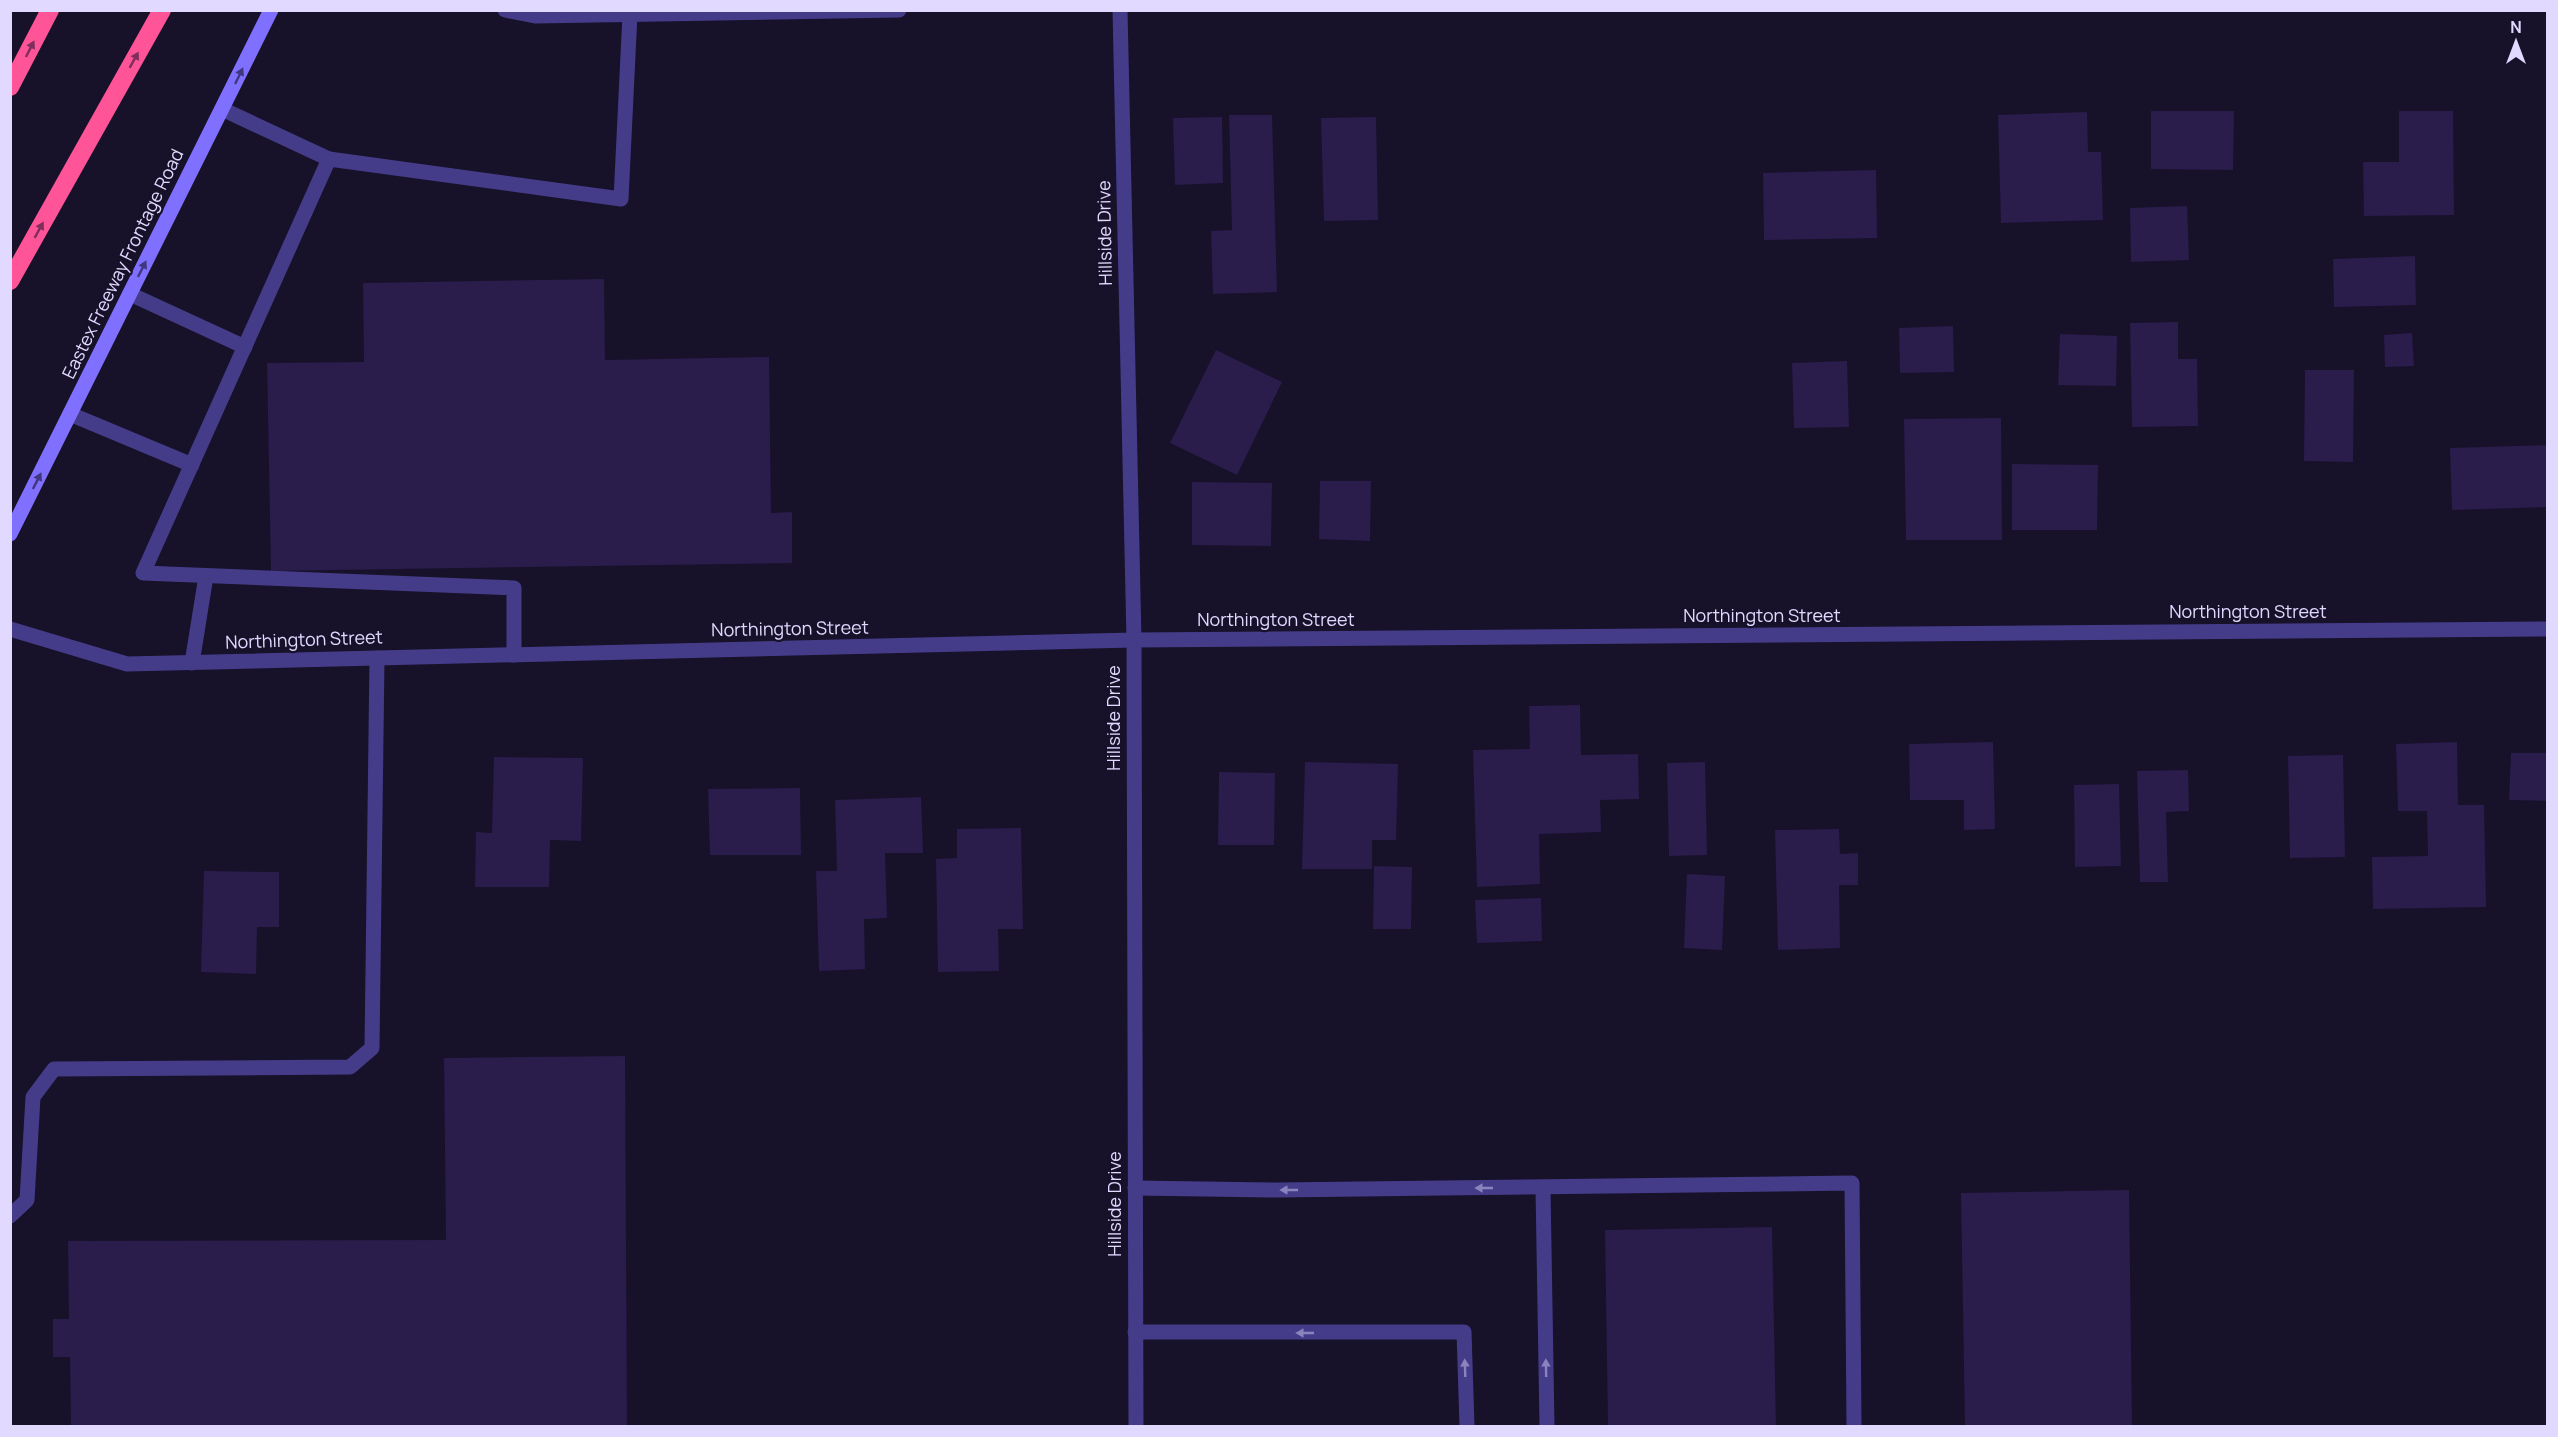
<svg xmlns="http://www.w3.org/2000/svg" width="2558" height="1437" font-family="Manrope,sans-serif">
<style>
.building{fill:#2a1c4b}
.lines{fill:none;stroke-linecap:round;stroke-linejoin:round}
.lane{stroke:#453c89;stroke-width:15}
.street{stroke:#453c89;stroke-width:15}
.secondary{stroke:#8070ff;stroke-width:15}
.highway{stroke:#ff5497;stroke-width:18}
.oneway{fill:#7f2f5b}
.oneway2{fill:#41377f}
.oneway3{fill:#8b83be}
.labels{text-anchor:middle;stroke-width:4.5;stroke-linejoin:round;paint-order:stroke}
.street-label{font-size:18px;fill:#e1d9ff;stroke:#17112a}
</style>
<rect width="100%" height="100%" fill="#17112a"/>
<g class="building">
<polygon points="2151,111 2234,111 2233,170 2151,169"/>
<polygon points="2399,111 2453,111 2454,215 2364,216 2363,162 2399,162"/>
<polygon points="2087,112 2088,152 2101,152 2103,220 2001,223 1998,115"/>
<polygon points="1229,115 1272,115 1277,292 1213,294 1211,231 1232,230"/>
<polygon points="1222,117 1223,183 1175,185 1173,118"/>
<polygon points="1376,117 1378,220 1324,221 1321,118"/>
<polygon points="1876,170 1877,238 1764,240 1763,173"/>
<polygon points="2187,206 2189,260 2131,262 2130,208"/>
<polygon points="2415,256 2416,305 2334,307 2333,259"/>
<polygon points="604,279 605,360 769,357 771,513 792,512 792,563 271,571 267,363 364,362 363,283"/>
<polygon points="2178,322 2178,359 2197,359 2198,426 2132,427 2130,323"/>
<polygon points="1953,326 1954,372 1900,373 1899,328"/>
<polygon points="2412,333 2414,366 2385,367 2384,335"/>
<polygon points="2060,334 2117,336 2116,386 2058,385"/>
<polygon points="1216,350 1282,382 1237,475 1170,443"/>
<polygon points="1847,361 1849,427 1794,428 1792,363"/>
<polygon points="2305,370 2354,370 2353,462 2304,461"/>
<polygon points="2001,418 2002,540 1906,540 1904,419"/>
<polygon points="2548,445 2548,507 2452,510 2450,448"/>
<polygon points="2012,464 2098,465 2097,530 2012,530"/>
<polygon points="1320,481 1371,481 1370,541 1319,539"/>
<polygon points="1192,482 1272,483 1271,546 1192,545"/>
<polygon points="1580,705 1581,755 1638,754 1639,799 1600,800 1601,832 1539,834 1540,884 1477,887 1473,750 1530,749 1529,706"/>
<polygon points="1993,742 1995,829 1964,830 1964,800 1910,800 1909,744"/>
<polygon points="2457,742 2458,805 2484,805 2486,907 2373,909 2372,857 2428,856 2427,811 2398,811 2396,744"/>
<polygon points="2511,753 2548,753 2548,801 2509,800"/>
<polygon points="2343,755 2345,857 2290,858 2288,756"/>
<polygon points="494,757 583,758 581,841 550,840 549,887 475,887 476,832 492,833"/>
<polygon points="1305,762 1398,764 1396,840 1372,840 1372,869 1302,869"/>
<polygon points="1705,762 1707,855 1669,856 1667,763"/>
<polygon points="2188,770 2189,811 2166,812 2168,882 2140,882 2137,771"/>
<polygon points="1219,772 1275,773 1274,845 1218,845"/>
<polygon points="2119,784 2121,866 2075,867 2074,785"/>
<polygon points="800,788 801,855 710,855 708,789"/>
<polygon points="921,797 923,853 885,853 887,918 864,919 865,969 819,971 816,871 837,871 835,800"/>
<polygon points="1021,828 1023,929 998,929 999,971 938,972 936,859 957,858 957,829"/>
<polygon points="1839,829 1840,854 1858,853 1858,885 1839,885 1840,948 1778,950 1775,830"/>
<polygon points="1374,866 1412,867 1411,929 1373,929"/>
<polygon points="204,871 279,872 279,927 257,927 256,974 201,972"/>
<polygon points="1687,874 1725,876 1722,950 1684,948"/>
<polygon points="1541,898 1542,941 1477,943 1475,900"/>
<polygon points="625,1056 627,1426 71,1426 70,1357 53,1357 53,1319 69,1319 68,1241 446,1240 444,1058"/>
<polygon points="2129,1190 2132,1426 1965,1426 1961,1193"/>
<polygon points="1772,1227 1776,1426 1608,1426 1605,1230"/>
</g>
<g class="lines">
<g class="lane">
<polyline points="222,109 329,159"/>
<polyline points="130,294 245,347"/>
<polyline points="70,414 192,465"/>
<polyline points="514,655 514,588 143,573 329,159 621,199 630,14"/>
<polyline points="192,663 206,576"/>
<polyline points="1135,1188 1277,1190 1852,1183 1854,1426"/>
<polyline points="1543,1188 1547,1426"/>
<polyline points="10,1216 27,1200 33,1097 54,1069 350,1067 372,1048 377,658"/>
<polyline points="1135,1332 1464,1332 1467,1426"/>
</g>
<g class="street">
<polyline points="505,10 535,16 899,10"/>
<polyline points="1120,10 1134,640 1136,1426"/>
<polyline points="10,629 127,664 1134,640 2548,629"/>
</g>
<polyline class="secondary" points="10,534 271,10"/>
<g class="highway">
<polyline points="10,87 50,10"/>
<polyline points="10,281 162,10"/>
</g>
</g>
<defs><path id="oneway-solid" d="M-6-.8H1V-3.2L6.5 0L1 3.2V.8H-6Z" transform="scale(1.5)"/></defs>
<g class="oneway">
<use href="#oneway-solid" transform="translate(30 49) rotate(-63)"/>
<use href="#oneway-solid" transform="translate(134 60) rotate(-61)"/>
<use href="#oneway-solid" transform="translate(39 230) rotate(-61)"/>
</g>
<g class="oneway2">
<use href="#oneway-solid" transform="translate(239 76) rotate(-64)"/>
<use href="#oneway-solid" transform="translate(142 269) rotate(-63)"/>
<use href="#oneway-solid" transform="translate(37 481) rotate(-63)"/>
</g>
<g class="oneway3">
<use href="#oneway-solid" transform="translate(1484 1188) rotate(180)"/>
<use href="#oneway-solid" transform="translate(1289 1190) rotate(180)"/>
<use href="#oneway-solid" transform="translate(1305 1333) rotate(-180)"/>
<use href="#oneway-solid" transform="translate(1465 1368) rotate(-92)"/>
<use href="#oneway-solid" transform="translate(1546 1368) rotate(-91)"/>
</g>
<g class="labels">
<g class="street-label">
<text transform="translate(1105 233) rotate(-91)" y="6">Hillside Drive</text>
<text transform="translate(123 264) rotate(-64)" y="6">Eastex Freeway Frontage Road</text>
<text x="2248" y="618">Northington Street</text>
<text x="1762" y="622">Northington Street</text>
<text x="1276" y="626">Northington Street</text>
<text transform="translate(790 629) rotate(-1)" y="6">Northington Street</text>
<text transform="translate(304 640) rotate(-2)" y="6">Northington Street</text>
<text transform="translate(1114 718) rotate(-90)" y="6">Hillside Drive</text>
<text transform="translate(1115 1204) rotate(-90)" y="6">Hillside Drive</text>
</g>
</g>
<rect width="2558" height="1437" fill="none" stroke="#e1d9ff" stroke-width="24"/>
<g transform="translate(2516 42)" stroke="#17112a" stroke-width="4.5" paint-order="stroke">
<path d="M0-4.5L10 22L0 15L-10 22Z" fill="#e1d9ff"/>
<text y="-9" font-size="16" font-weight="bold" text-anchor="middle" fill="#e1d9ff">N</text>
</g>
</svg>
